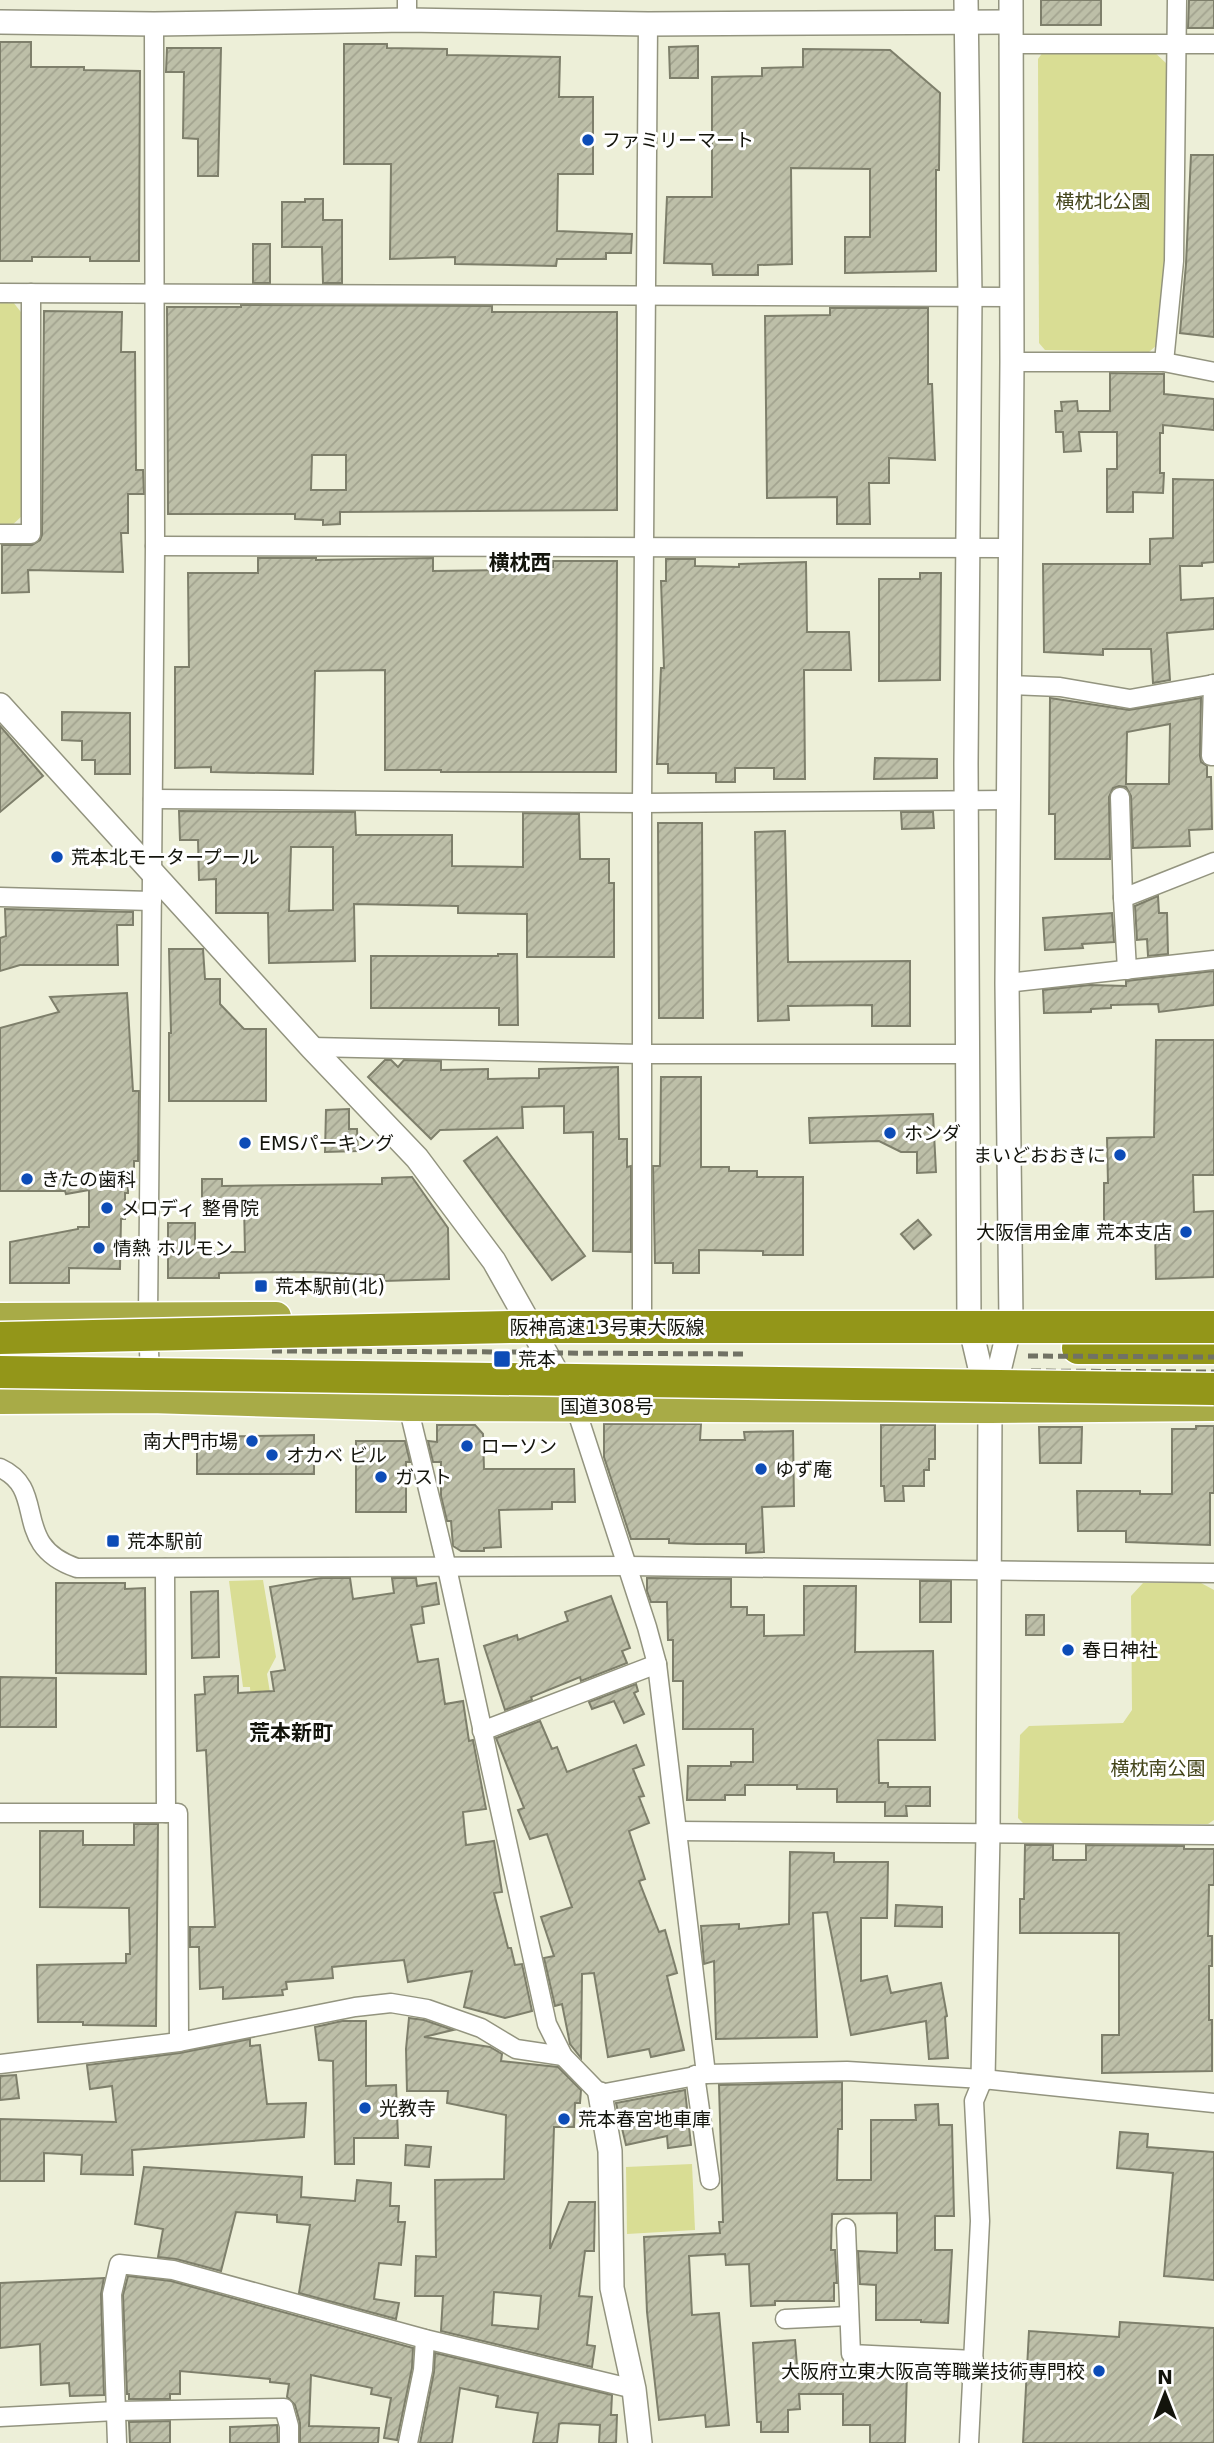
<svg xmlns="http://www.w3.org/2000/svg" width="1214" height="2443" font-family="'DejaVu Sans','Noto Sans JP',sans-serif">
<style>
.green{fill:#d9dd94}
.building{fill:url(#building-hatch);stroke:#7e7f6b;stroke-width:2;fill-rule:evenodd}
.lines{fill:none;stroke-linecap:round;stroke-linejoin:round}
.minor-casing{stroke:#93947f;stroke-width:21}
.tertiary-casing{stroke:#93947f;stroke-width:26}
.trunk-casing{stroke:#fff;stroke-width:33}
.motorway-casing{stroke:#fff;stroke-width:35}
.minor{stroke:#fff;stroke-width:18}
.tertiary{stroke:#fff;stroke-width:23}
.trunk{stroke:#a8ab47;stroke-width:30}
.motorway{stroke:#939619;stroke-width:32}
.rail{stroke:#717264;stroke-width:5;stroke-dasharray:10 5;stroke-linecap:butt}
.motorway-bridge-casing{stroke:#fff;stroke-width:35;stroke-linecap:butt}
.motorway-bridge{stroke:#939619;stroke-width:32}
.poi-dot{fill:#0d4cb7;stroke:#fff;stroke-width:2.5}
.labels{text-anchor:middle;stroke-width:6;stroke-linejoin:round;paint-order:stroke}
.poi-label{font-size:19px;fill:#13140c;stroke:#fff;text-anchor:start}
.park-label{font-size:19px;fill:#43441a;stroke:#fff}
.street-label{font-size:19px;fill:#13140c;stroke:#fff}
.neighbourhood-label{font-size:21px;font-weight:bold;fill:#13140c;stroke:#fff}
</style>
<defs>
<pattern id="building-hatch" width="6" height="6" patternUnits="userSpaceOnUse" patternTransform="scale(1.75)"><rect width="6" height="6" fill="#bdbfa8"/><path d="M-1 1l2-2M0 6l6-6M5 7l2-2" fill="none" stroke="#a2a38f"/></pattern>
</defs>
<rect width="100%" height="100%" fill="#edefd8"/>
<g class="green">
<polygon points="1153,51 1167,64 1168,258 1158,344 1149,352 1045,350 1039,343 1038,59 1043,52"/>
<polygon points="0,302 13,302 24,316 24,514 8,529 0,529"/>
<polygon points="263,1580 276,1657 267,1674 275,1724 252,1724 250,1687 243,1687 229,1581"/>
<polygon points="1143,1583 1201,1583 1214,1590 1214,1820 1208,1824 1024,1824 1018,1818 1020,1735 1029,1726 1123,1723 1132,1710 1131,1596"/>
<polygon points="692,2164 695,2230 627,2234 626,2167"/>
</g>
<g class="building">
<rect x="1041" y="0" width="60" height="25"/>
<polygon points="1189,0 1214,0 1214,28 1188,28"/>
<polygon points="0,42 31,42 31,67 84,67 84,70 140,71 139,261 90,261 90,257 32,257 32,261 0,261"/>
<polygon points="344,44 387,44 387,48 447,49 447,55 560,57 559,97 593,97 593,174 558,174 557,231 632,234 631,253 606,253 606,259 557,259 556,266 455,264 455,257 390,259 391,164 344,164"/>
<polygon points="698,46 698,78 670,78 669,47"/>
<polygon points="167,48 221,48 218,176 198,176 198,139 183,138 184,72 166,72"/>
<polygon points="803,49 890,50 940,93 939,170 936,170 936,271 845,273 845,237 870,237 870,169 791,168 792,264 758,265 758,275 713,275 712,264 664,263 667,197 712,197 712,77 762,76 762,68 803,67"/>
<polygon points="1191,155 1214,155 1214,337 1180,333 1186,264"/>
<polygon points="305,199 323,199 323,220 342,220 342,283 323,283 322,247 282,247 282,202 305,202"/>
<rect x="253" y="244" width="17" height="39"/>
<path d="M241,305L492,306V312H617V510L340,512V524L323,525V520L295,519V514H168L167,307H241ZM312,455H346V490H311Z"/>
<polygon points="830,308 928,308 928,384 932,384 935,460 889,458 889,483 869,483 870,524 837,524 837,497 767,498 765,316 830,315"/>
<polygon points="44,311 122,312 121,352 135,352 136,470 143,470 144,494 128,494 128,533 121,533 123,572 28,570 29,592 2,593 2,545 32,545 40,540 42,535"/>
<polygon points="1110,373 1164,374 1164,394 1214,399 1214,430 1163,425 1163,433 1160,433 1160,473 1164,473 1163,493 1133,492 1133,512 1107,512 1107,469 1117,469 1117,432 1079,432 1081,451 1064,452 1063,432 1056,432 1055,411 1062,411 1061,402 1077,401 1078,411 1110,411"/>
<polygon points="1173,479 1214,480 1214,562 1202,563 1202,566 1180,566 1181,600 1214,598 1214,629 1167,633 1170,680 1153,683 1151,649 1103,649 1103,655 1044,652 1043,564 1150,564 1150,539 1173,538"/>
<polygon points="258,558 316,558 316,560 433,558 433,571 507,570 507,567 553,567 553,561 617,561 616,772 441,772 441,770 385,770 385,670 315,671 313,774 211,772 211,767 175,768 175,667 189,667 188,573 258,573"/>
<polygon points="666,559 695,559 695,566 739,567 739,564 806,562 807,632 849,632 851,670 804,670 805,779 774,779 774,768 735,768 735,782 716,782 716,773 668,773 668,764 657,764 661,668 664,668 661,581 666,581"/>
<polygon points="920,573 941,573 940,680 879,681 879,579 920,579"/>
<path d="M1050,698L1129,710L1201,698L1200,756L1201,762L1207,766V777H1211L1212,829L1189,830L1190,846L1133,848L1131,796L1126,787L1119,786L1113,788L1109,797L1110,859H1055V814H1049ZM1170,724L1169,784H1126L1127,732Z"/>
<polygon points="62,712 130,713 130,774 95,774 95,760 82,760 82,741 62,740"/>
<polygon points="0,726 43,776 0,812"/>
<polygon points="875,758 937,759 937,778 874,779"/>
<path d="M179,811L355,812L356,835H452V866L523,867V813L579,814L580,859H609V883H614V957H527V914L458,913V906L354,904L355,961L269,963L268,913H216V879L199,880L198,840H180ZM291,847H333V910L289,911Z"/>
<polygon points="901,812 933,812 934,828 902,829"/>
<polygon points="658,823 702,823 703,1018 659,1018"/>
<polygon points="785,831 788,962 910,961 910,1026 872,1026 872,1005 788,1006 789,1020 758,1021 755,832"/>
<polygon points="1158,896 1159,913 1167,913 1168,954 1148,956 1147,939 1137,940 1135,906"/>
<polygon points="5,909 133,912 133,925 117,925 118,965 20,965 0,971 0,938 6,936"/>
<polygon points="1112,913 1114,942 1082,944 1083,948 1045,950 1043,918"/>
<polygon points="169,949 203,949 205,979 220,979 220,1004 244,1029 266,1029 266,1101 169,1101 169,1033 171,1033"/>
<polygon points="498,954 517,954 518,1025 499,1025 499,1008 371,1008 371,956 498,956"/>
<polygon points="1214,971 1214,1005 1159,1012 1158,1004 1111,1005 1111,1008 1091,1009 1091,1012 1044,1013 1043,990 1090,985 1126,986 1126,981"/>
<polygon points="127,993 133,1091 139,1091 138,1161 134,1161 134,1182 128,1182 128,1193 125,1193 125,1219 121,1219 120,1269 69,1268 69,1283 10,1283 10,1242 78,1229 78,1227 89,1227 89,1190 66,1194 65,1191 0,1191 0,1028 59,1012 50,997"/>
<polygon points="1156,1040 1214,1040 1214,1175 1193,1175 1194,1212 1214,1211 1214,1277 1156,1279 1155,1228 1116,1228 1104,1221 1104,1183 1108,1183 1107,1138 1154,1137"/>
<polygon points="385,1060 391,1060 398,1067 404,1060 441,1061 441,1070 488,1069 488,1079 539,1078 539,1069 618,1067 619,1139 627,1139 627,1167 631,1166 631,1252 593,1251 593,1132 564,1133 564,1106 522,1107 523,1128 440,1130 431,1139 368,1077"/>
<polygon points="661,1077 701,1077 701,1167 729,1167 729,1171 757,1171 757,1177 803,1177 803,1255 763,1255 763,1251 699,1250 699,1273 673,1273 673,1263 655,1263 653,1166 660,1166"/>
<polygon points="349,1109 349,1129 357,1129 358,1151 325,1152 326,1110"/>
<polygon points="933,1114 936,1172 917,1173 917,1152 901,1152 879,1141 810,1143 809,1118"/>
<polygon points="497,1137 585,1256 552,1280 464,1161"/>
<polygon points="412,1177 448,1228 449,1279 384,1281 384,1275 310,1272 219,1273 219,1278 168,1278 168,1223 195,1223 195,1246 209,1246 209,1252 245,1252 244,1204 202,1204 202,1179 222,1179 222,1186 382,1184 382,1178"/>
<polygon points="918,1220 931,1235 914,1249 901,1234"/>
<polygon points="604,1424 701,1424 700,1440 745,1440 744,1432 793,1431 794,1506 762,1507 764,1552 746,1553 746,1544 697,1544 669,1543 669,1539 631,1539 604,1457"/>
<polygon points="437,1425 475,1425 483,1434 484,1469 574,1469 575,1502 552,1502 552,1509 499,1510 501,1547 484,1548 484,1551 461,1551 453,1546 451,1521 447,1521 441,1496 441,1462 433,1462 428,1441 437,1442"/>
<polygon points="881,1425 935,1425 935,1459 929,1459 929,1470 924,1470 924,1486 903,1486 904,1501 885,1501 884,1486 881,1486"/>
<polygon points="1196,1426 1214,1426 1214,1493 1210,1493 1210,1545 1126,1542 1126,1531 1078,1531 1077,1491 1140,1491 1140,1494 1172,1494 1172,1429 1196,1429"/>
<polygon points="1039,1427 1082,1427 1081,1463 1040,1463"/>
<polygon points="314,1435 314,1474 197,1474 197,1437"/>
<polygon points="356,1441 405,1441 410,1462 406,1462 406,1512 356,1512"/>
<polygon points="321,1578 350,1578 353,1599 394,1593 392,1578 416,1578 417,1586 436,1583 439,1604 422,1607 424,1623 411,1625 418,1662 438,1659 445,1704 463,1701 469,1741 473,1740 486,1809 463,1812 466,1845 494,1841 502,1892 494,1893 508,1948 511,1948 515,1965 522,1964 532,2011 505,2018 464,2007 472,1971 408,1982 404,1960 332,1967 333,1978 286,1982 287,1989 282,1990 283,1995 223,1999 223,1987 200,1989 199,1947 190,1947 190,1927 215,1927 206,1750 197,1751 195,1695 205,1694 204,1677 238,1676 238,1693 274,1691 271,1672 285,1670 270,1587"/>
<polygon points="647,1578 731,1579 731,1607 747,1607 747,1615 764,1615 764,1636 804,1635 804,1586 856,1586 855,1652 933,1651 935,1740 878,1740 879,1783 888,1783 888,1787 930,1787 930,1806 906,1806 907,1816 885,1816 885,1802 837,1802 837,1789 797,1789 797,1785 745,1785 745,1795 725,1795 725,1800 687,1800 688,1766 731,1766 731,1762 753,1762 753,1729 683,1729 683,1681 673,1681 673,1640 668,1640 667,1602 651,1602 647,1591"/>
<rect x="920" y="1581" width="31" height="41"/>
<polygon points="56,1583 125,1583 125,1589 145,1588 146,1674 56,1673"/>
<polygon points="218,1591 219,1657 192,1658 191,1592"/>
<polygon points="611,1596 630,1648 622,1651 627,1663 581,1681 580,1677 531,1697 532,1700 505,1710 484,1646 517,1635 518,1640 568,1621 565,1612"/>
<rect x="1026" y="1615" width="18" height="20"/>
<polygon points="0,1677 56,1678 56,1727 0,1727"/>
<polygon points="636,1684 638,1691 634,1693 644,1714 624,1723 614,1701 592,1709 589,1702"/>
<polygon points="540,1721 552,1749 557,1747 567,1772 636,1745 644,1765 633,1769 644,1796 639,1797 649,1823 629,1831 645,1879 639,1881 659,1932 665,1930 677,1973 667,1976 684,2050 651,2057 649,2049 608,2057 594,1973 582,1974 581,2058 570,2044 562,2004 555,2006 544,1958 554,1956 541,1917 572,1907 547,1834 530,1839 518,1810 524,1808 496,1738"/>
<polygon points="134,1824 158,1824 156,2026 83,2025 83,2022 38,2022 37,1965 126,1963 126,1954 130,1954 129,1908 40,1907 40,1831 83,1831 83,1845 134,1845"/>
<polygon points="1025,1845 1053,1845 1053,1860 1086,1860 1086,1845 1184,1846 1184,1849 1214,1849 1214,1885 1209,1885 1208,1936 1212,1936 1212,1966 1209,1966 1209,2020 1212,2020 1212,2071 1102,2073 1102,2035 1119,2035 1119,1933 1020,1933 1020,1899 1024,1899"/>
<polygon points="790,1852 834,1853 834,1862 888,1862 887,1918 861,1918 861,1981 887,1976 891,1993 941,1983 947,2016 945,2017 948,2058 929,2059 926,2021 851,2035 827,1912 813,1913 817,2037 716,2039 714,1961 704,1964 701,1926 739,1924 739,1929 789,1924"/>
<polygon points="896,1905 942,1907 942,1927 895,1926"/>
<path d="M409,2018L424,2020L453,2030L424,2037L490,2047L502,2054L501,2061L558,2067L581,2090L580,2103H575L574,2127H554L550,2249L569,2202H595L594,2251H585L579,2296L592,2297L587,2345L595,2346L592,2367L441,2331L443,2296H415L416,2256L436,2257L435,2180L504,2179L506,2115L447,2103L448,2091H407L406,2049ZM494,2292L541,2296L538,2329L492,2325Z"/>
<polygon points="342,2021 366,2021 366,2086 396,2085 398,2138 354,2138 354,2164 335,2164 333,2061 319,2060 315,2027"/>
<polygon points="250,2039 250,2046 260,2045 267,2104 306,2103 304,2137 132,2150 133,2175 81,2174 82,2155 44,2153 44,2181 0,2181 0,2119 116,2122 112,2086 90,2089 87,2065 180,2053"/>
<polygon points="16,2075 19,2098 0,2100 0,2076"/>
<polygon points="842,2082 842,2129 838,2129 837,2180 871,2180 871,2120 916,2120 915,2105 938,2104 939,2125 952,2125 954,2216 935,2216 935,2250 952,2250 948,2323 921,2322 921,2320 876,2320 876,2285 860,2284 858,2251 897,2253 897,2213 832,2214 831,2250 835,2250 837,2283 834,2283 834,2301 775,2301 775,2305 751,2306 749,2264 726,2265 725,2254 689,2256 692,2315 719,2313 729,2425 706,2427 705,2415 659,2420 647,2312 644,2237 720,2233 719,2222 723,2222 719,2085"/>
<polygon points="685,2090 691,2145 668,2148 667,2136 626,2145 616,2103"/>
<polygon points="1120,2132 1148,2134 1147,2147 1214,2152 1214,2280 1164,2276 1173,2173 1117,2168"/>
<polygon points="406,2145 431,2147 429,2167 405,2165"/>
<polygon points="144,2167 302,2177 301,2197 355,2201 357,2180 391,2183 390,2206 399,2206 398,2222 405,2222 401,2265 379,2263 374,2299 399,2303 396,2319 299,2293 310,2225 277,2222 277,2215 236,2212 221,2271 176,2259 158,2257 163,2229 135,2224"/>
<polygon points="128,2276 171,2281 413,2348 412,2368 397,2440 384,2438 391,2398 371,2394 372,2388 311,2375 309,2426 379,2428 378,2443 300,2443 300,2423 295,2405 287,2397 289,2384 270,2382 270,2379 180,2371 180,2394 170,2394 170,2399 129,2399 129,2394 127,2394 123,2295"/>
<polygon points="104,2278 101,2294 104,2395 70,2396 69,2383 41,2385 40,2344 0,2348 0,2283"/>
<polygon points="1120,2322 1214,2328 1214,2443 1023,2443 1029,2331 1119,2337"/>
<polygon points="795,2340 798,2378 844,2377 844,2373 852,2373 853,2365 877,2367 877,2371 907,2371 905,2443 870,2443 870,2425 843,2425 843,2394 799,2394 800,2409 788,2410 788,2432 761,2432 761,2422 757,2422 753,2343"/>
<polygon points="435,2353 612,2395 611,2415 617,2415 616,2443 599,2443 600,2425 562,2423 559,2424 557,2443 533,2443 538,2413 496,2407 498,2396 460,2388 452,2443 420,2443 434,2372"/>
<polygon points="912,2368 930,2369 930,2379 912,2379"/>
<polygon points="170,2421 170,2443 130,2443 129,2422"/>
<polygon points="277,2425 278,2443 230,2443 230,2427"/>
</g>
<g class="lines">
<defs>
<g id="minor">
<polyline points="407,0 407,20"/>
<polyline points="1009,44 1214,44"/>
<polyline points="0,293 1011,297"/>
<polyline points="1012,362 1164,362 1214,372"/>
<polyline points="1164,362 1174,261 1177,0"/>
<polyline points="0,534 31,534 31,293"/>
<polyline points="155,546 1010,548"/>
<polyline points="1213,684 1211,756 1214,756"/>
<polyline points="1009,685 1060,687 1130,699 1214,684"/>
<polyline points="1120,797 1123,898"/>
<polyline points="153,799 642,803 1008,800"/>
<polyline points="0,897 152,901"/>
<polyline points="1127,970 1123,898 1214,862"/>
<polyline points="1007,983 1214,960"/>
<polyline points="311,1047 643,1054 968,1054"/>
<polyline points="642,1318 642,803 648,24"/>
<polyline points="150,1382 148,1317 155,546 154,24"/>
<polyline points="408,1406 447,1568 547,2024 563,2056 600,2094 706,2074 847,2071 983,2079 1214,2103"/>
<polyline points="575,1406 647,1627 657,1664 706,2074"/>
<path d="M0,1468C49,1490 9,1545 77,1568L627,1566L1214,1573"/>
<polyline points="165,1568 166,1813"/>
<polyline points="482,1731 657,1664"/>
<polyline points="0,1813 178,1813 179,2042"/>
<polyline points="678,1831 1214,1835"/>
<polyline points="0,2064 179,2042 355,2007 391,2003 427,2009 481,2028 516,2049 563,2056"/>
<polyline points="695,2075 710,2180"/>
<polyline points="846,2228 851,2354 974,2360"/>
<polyline points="785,2319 849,2316"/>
<polyline points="0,2417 116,2411 284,2408 289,2426 289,2443"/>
<polyline points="117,2443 112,2294 119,2264 173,2270 425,2339 634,2389"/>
<polyline points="408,2443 423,2370 425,2339"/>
<polyline points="969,2443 980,2221 974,2101 983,2079"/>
</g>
<g id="tertiary">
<polyline points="966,0 970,297 966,764 969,1321 987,1398"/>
<polyline points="0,22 154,24 407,20 648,24 1010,22"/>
<polyline points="0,705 311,1047 417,1158 494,1261 567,1391"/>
<polyline points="983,2079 988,1834 990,1408 1011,1321 1007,983 1012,362 1011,0"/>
<polyline points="600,2094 610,2151 612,2288 634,2389 640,2443"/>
</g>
<g id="trunk">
<polyline points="0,1318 276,1317"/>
<polyline points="0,1399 150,1398 408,1406 990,1408 1214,1406"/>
</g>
<polyline id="motorway" points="1078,1348 1214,1348"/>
</defs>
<use href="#minor" class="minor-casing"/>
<use href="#tertiary" class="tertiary-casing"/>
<use href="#trunk" class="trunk-casing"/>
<use href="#motorway" class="motorway-casing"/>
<use href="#minor" class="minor"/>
<use href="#tertiary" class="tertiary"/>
<use href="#trunk" class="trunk"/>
<use href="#motorway" class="motorway"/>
<g class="rail">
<polyline points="272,1351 517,1352"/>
<polyline points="553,1353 743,1354"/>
<polyline points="1028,1356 1214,1357"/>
<polyline points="271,1366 521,1368"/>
<polyline points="565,1368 747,1369"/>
<polyline points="1031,1371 1214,1372"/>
</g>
<defs>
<g id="motorway-bridge">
<polyline points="0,1338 510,1327 1214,1327"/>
<polyline points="0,1372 1214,1389"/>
</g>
</defs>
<use href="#motorway-bridge" class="motorway-bridge-casing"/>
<use href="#motorway-bridge" class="motorway-bridge"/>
</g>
<g class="poi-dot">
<circle cx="588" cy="140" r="7"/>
<circle cx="57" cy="857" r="7"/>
<circle cx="890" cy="1133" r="7"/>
<circle cx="245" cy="1143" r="7"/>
<circle cx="1120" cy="1155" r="7"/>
<circle cx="27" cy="1179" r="7"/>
<circle cx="107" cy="1208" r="7"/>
<circle cx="1186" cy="1232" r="7"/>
<circle cx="99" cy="1248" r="7"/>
<rect x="254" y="1279" width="14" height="14" rx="3.5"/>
<rect x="493" y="1350" width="18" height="18" rx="3.5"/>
<circle cx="252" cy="1441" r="7"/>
<circle cx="467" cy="1446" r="7"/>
<circle cx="272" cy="1455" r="7"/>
<circle cx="761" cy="1469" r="7"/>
<circle cx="381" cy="1477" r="7"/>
<rect x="106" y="1534" width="14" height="14" rx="3.5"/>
<circle cx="1068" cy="1650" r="7"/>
<circle cx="365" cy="2108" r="7"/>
<circle cx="564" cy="2119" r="7"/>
<circle cx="1099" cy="2371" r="7"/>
</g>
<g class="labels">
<g class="poi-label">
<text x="602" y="147">ファミリーマート</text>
<text x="71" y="864">荒本北モータープール</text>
<text x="904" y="1140">ホンダ</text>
<text x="259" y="1150">EMSパーキング</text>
<text x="1106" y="1162" text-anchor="end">まいどおおきに</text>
<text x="41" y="1186">きたの歯科</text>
<text x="121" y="1215">メロディ 整骨院</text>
<text x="1172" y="1239" text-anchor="end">大阪信用金庫 荒本支店</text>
<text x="113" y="1255">情熱 ホルモン</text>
<text x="275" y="1293">荒本駅前(北)</text>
<text x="518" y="1366">荒本</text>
<text x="238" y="1448" text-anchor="end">南大門市場</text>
<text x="481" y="1453">ローソン</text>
<text x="286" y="1462">オカベ ビル</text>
<text x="775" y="1476">ゆず庵</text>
<text x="395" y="1484">ガスト</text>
<text x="127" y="1548">荒本駅前</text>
<text x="1082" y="1657">春日神社</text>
<text x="379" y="2115">光教寺</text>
<text x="578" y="2126">荒本春宮地車庫</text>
<text x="1085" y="2378" text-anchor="end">大阪府立東大阪高等職業技術専門校</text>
</g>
<g class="park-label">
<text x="1103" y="208">横枕北公園</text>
<text x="1158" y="1775">横枕南公園</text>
</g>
<g class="street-label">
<text x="607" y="1334">阪神高速13号東大阪線</text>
<text x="607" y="1413">国道308号</text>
</g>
<g class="neighbourhood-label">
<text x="520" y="570">横枕西</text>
<text x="291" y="1740">荒本新町</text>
</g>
</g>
<g transform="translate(1165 2394)" stroke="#ffffff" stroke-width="5" paint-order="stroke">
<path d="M0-5L12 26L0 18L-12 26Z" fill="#13140c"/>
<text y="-10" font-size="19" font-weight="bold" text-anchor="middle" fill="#13140c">N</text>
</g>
</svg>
